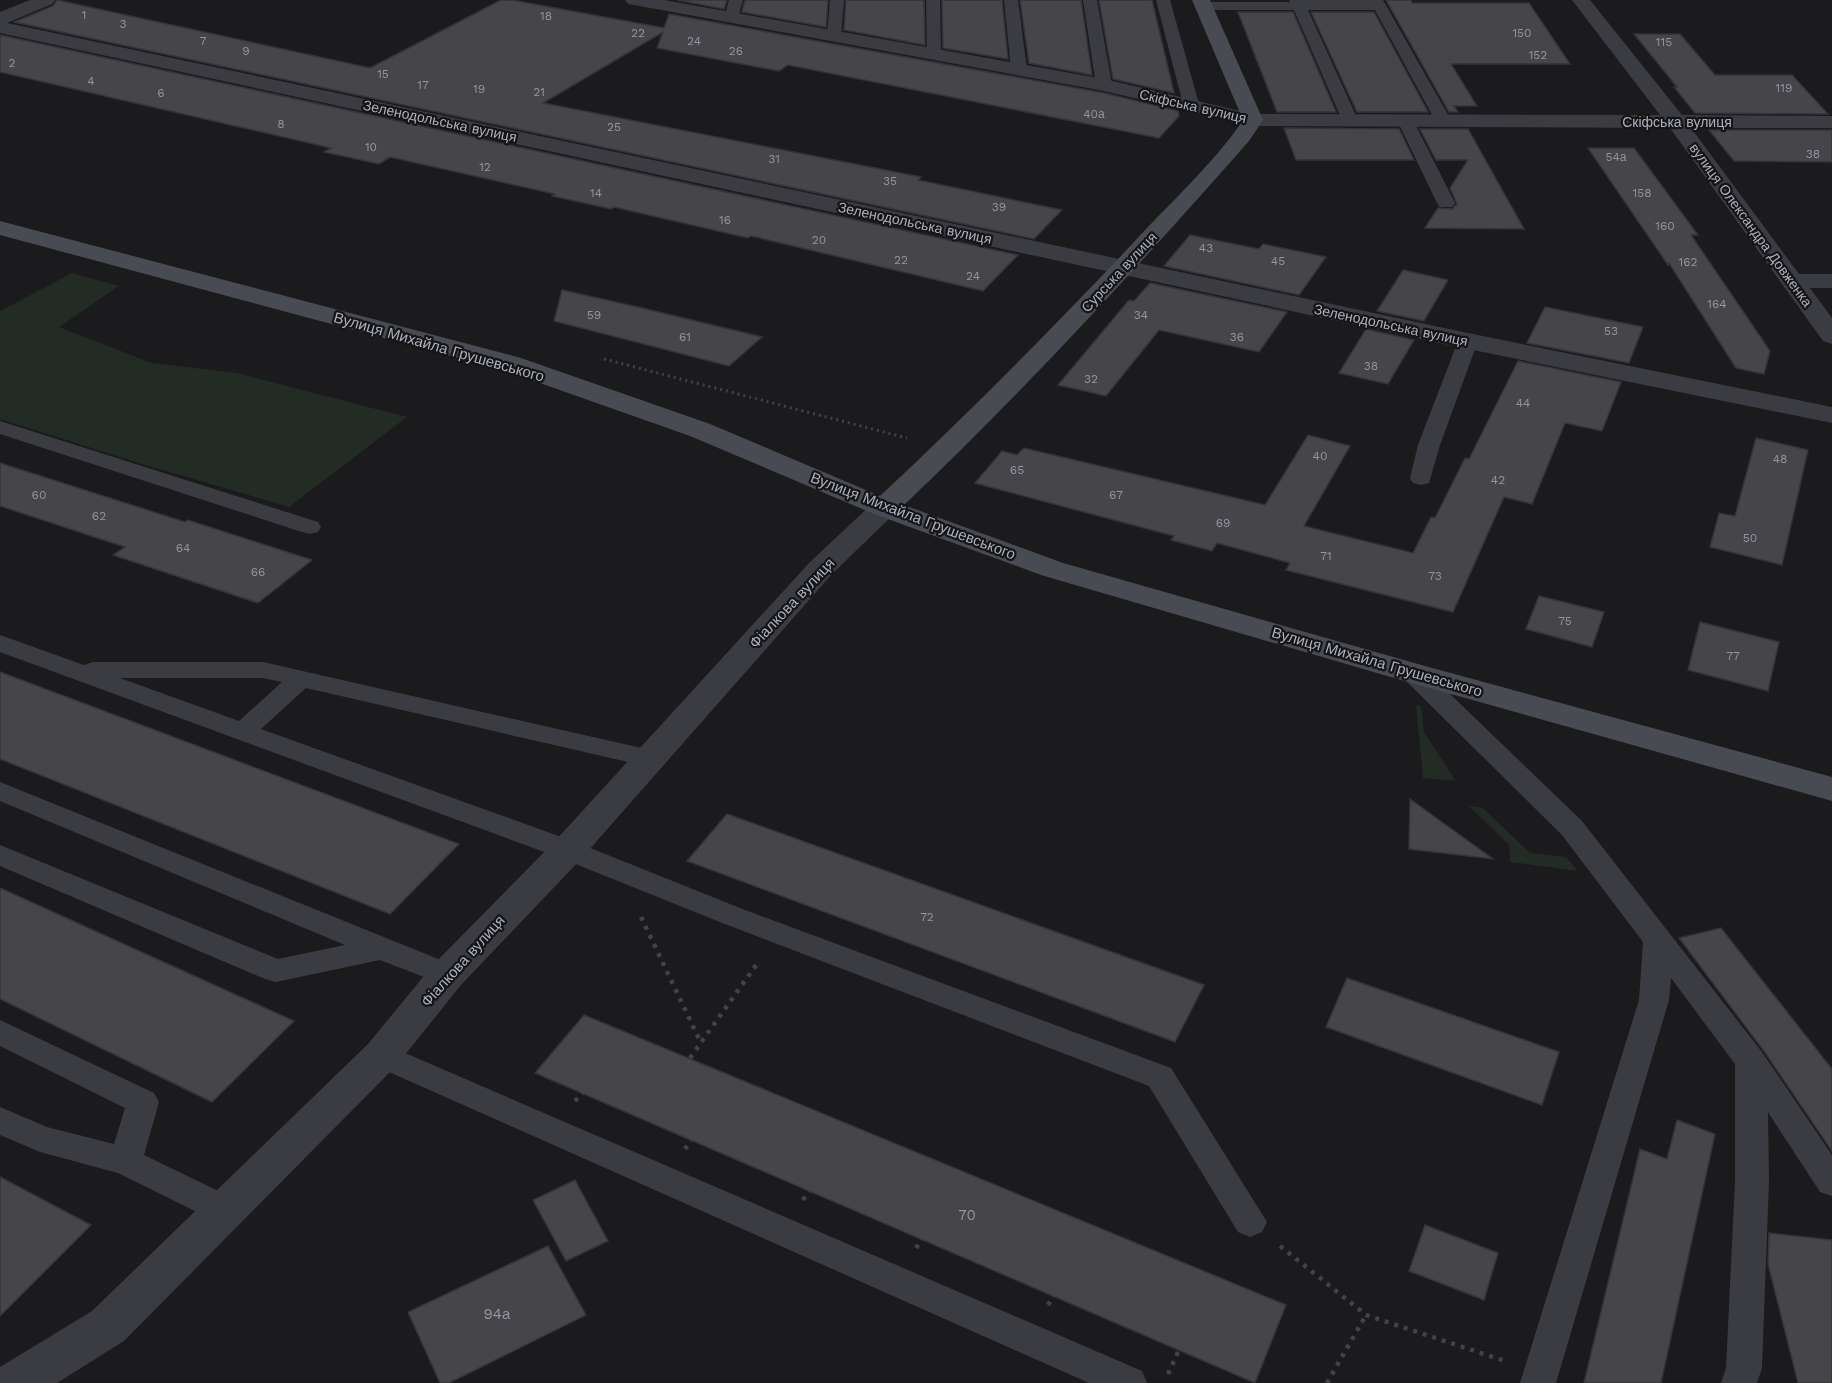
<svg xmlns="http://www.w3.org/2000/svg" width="1832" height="1383" font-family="'Work Sans',sans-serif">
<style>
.green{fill:#222b24}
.building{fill:#45454a;stroke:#353439;stroke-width:1.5}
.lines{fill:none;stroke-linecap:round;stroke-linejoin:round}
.path-far1{stroke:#414349;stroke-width:3;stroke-dasharray:2 4;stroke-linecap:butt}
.path{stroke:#414349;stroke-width:4.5;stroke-dasharray:4 6;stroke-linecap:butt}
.lane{fill:#3b3c42;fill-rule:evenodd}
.street{fill:#3b3c42;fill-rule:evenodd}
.secondary{fill:#494b52;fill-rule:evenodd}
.labels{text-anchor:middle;stroke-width:4.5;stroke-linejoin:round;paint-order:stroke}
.number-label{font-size:12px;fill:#9396a0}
.far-street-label{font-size:14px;fill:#adb1bc;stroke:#151518}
.street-label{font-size:15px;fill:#adb1bc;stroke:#151518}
.near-number-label{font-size:15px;fill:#9396a0}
</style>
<rect width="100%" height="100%" fill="#1b1a1d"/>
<g class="green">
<polygon points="72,273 119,286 59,327 152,363 237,373 407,417 289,507 142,464 0,419 0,311"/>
<polygon points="1416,705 1421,706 1424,732 1456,781 1423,778"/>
<polygon points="1469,806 1483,808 1530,853 1566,857 1578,871 1510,862 1509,845"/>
</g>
<g class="building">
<polygon points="57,0 370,68 501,0 512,0 664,28 669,14 1104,93 1178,111 1179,116 1159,138 788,65 779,71 657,48 663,32 543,103 921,177 918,180 1062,210 1034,239 14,22 53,6"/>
<polygon points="677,0 727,0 724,9"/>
<polygon points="745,0 828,0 826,27 742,12"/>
<polygon points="846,0 924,0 925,45 844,30"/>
<polygon points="942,0 1002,0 1008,59 943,48"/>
<polygon points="1020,0 1081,0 1092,75 1029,63"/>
<polygon points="1099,0 1152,0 1174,93 1113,79"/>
<polygon points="1386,0 1411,0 1412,3 1529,3 1570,64 1451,64 1477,106 1454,106 1458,112 1449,112"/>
<polygon points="1238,12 1293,12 1336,112 1277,112"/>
<polygon points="1311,12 1374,12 1428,112 1357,112"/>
<polygon points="1634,34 1680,34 1715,75 1792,75 1828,114 1695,113 1674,87 1677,87"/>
<polygon points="0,35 1018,255 983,291 751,236 748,238 614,207 611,209 552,196 555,194 390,157 379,164 324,152 331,148 0,72"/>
<polygon points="1284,128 1399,129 1414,160 1296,160"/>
<polygon points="1420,129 1468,129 1524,229 1425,228 1438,208 1452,209 1457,204 1450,188 1468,160 1436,160"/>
<polygon points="1709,130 1832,130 1832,162 1734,161"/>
<polygon points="1588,148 1634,148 1698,235 1691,235 1770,351 1764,374 1736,368 1669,263 1668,265"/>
<polygon points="1190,235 1259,249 1263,244 1326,257 1299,295 1164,266"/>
<polygon points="1403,270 1448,280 1424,321 1377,311"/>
<polygon points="1150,283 1287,312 1259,352 1159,330 1106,396 1058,385 1129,300 1134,301"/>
<polygon points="562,290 642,308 762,337 729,366 554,321"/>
<polygon points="1545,307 1643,327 1629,363 1527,343"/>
<polygon points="1366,329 1414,340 1388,384 1339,373"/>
<polygon points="1518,361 1621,382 1602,431 1565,423 1532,504 1504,497 1453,612 1286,570 1290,563 1217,543 1212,551 1171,540 1174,536 975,483 1002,451 1017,455 1024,448 1265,505 1308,435 1350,446 1304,526 1413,553 1431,517 1435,518 1465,458 1469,459"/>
<polygon points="1756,438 1808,450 1782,565 1710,547 1719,513 1735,516"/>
<polygon points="0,463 185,522 188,520 312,560 258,603 113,555 125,547 0,506"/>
<polygon points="1539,596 1604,612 1592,647 1526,629"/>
<polygon points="1700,622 1779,642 1768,691 1688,670"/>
<polygon points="0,672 459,844 390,914 0,759"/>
<polygon points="1410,799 1493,859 1409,849"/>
<polygon points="727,814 1204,985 1175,1042 687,861"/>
<polygon points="0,888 294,1021 212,1102 0,999"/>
<polygon points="1721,928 1832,1069 1832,1151 1764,1051 1679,938"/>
<polygon points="1347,978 1559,1052 1542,1105 1326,1027"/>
<polygon points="584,1015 1286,1305 1255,1383 535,1073"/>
<polygon points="1677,1120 1715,1134 1661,1383 1584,1383 1640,1149 1667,1159"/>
<polygon points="0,1177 91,1225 0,1316"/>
<polygon points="575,1180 608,1241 566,1261 533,1200"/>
<polygon points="1425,1225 1498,1253 1484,1300 1409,1271"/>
<polygon points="1769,1233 1832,1240 1832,1383 1798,1383 1768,1264"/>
<polygon points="548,1246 586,1315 449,1383 440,1383 408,1312"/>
</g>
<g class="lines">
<polyline class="path-far1" points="604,359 907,438"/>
<g class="path">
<polyline points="641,917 701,1043"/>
<polyline points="690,1058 759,961"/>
<polyline points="575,1101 583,1093"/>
<polyline points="685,1149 691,1140"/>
<polyline points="803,1200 809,1191"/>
<polyline points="1280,1246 1366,1315 1505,1361"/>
<polyline points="916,1248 922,1239"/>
<polyline points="1048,1305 1054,1295"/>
<polyline points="1168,1374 1179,1350"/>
<polyline points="1327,1383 1366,1315"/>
</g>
<g class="lane">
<polygon points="729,0 743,0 738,18 731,22 724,18"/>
<polygon points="830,0 844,0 841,36 834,40 827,36"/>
<polygon points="926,0 940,0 941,53 934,57 927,53"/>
<polygon points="1004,0 1018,0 1027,69 1019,74 1011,69"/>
<polygon points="1083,0 1097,0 1112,85 1109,88 1099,88 1096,85"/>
<polygon points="1156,0 1170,0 1199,104 1197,107 1191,109 1183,104"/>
<polygon points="1289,0 1383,0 1451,120 1449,123 1437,123 1435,120 1375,10 1308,10 1358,120 1350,125 1342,120 1294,10 1203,10 1196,6 1203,2 1290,2"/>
<polygon points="1405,115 1413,120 1455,203 1452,207 1440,207 1437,203 1397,120"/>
<polygon points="1468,335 1475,337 1478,341 1440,445 1429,483 1421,485 1413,483 1410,478 1418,445 1458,341 1461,337"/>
<polygon points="0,421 318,522 321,527 318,532 310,534 302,532 0,434"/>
<path d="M0,635L84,665L93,662H263L659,752L663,758L659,764L650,767L306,688L261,729L578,843L745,910L1171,1068L1267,1222L1262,1232L1250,1237L1238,1232L1149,1086L725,924L558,857L0,652ZM120,678H263L282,682L239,721Z"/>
<polygon points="1413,665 1422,667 1582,821 1762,1052 1832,1155 1832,1196 1820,1192 1768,1112 1769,1181 1762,1368 1757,1383 1721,1383 1726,1368 1735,1181 1735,1064 1671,978 1669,1000 1556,1383 1520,1383 1639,1000 1643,942 1562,835 1404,679 1400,673 1404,667"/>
<polygon points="0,782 458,967 462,975 458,983 447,986 380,960 276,982 265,979 0,866 0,845 278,959 345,945 0,801"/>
<polygon points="0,1020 154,1093 159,1102 144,1155 237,1200 242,1210 237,1220 225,1224 213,1220 118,1173 40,1152 0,1135 0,1107 47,1127 114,1144 125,1108 0,1046"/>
<polygon points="382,1043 1142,1371 1147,1383 1089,1383 371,1064 366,1055 371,1046"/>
</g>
<g class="street">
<polygon points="30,0 55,0 52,4 7,23 1468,333 1832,407 1832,423 1468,349 0,33 0,12"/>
<polygon points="625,0 664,0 1104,79 1253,114 1660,115 1572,0 1590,0 1682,115 1832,116 1832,128 1691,128 1799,274 1832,274 1832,288 1810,288 1832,318 1832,344 1823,341 1670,128 1253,126 1104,91 634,5 628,4"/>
<polygon points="884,499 894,502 899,508 894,514 832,574 581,859 461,985 396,1066 124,1341 57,1383 0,1383 0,1367 92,1311 368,1044 433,965 555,841 810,562 874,502"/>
</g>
<path class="secondary" d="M1192,0H1210L1263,120L1249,141C1138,267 1025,390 904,505L1063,563L1425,666L1832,777V801L1401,680L1041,575L874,514L690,436L503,370L0,235V221L521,358L710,424L880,496C968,414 1052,329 1134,242C1168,205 1216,161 1243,120Z"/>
</g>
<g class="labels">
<g class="number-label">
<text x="84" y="19">1</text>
<text x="546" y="20">18</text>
<text x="123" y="28">3</text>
<text x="638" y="37">22</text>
<text x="1522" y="37">150</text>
<text x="203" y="45">7</text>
<text x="694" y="45">24</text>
<text x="1664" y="46">115</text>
<text x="246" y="55">9</text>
<text x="736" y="55">26</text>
<text x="1538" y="59">152</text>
<text x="12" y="67">2</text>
<text x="383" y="78">15</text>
<text x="91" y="85">4</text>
<text x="423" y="89">17</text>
<text x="1784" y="92">119</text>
<text x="479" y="93">19</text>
<text x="539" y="96">21</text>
<text x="161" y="97">6</text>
<text x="1094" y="118">40а</text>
<text x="281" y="128">8</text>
<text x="614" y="131">25</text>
<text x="371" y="151">10</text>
<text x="1813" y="158">38</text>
<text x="1616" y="161">54а</text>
<text x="774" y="163">31</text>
<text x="485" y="171">12</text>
<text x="890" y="185">35</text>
<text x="596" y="197">14</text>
<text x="1642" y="197">158</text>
<text x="999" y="211">39</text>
<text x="725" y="224">16</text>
<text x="1665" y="230">160</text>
<text x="819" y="244">20</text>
<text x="1206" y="252">43</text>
<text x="901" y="264">22</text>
<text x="1278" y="265">45</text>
<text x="1688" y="266">162</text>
<text x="973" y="280">24</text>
<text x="1717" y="308">164</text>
<text x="594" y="319">59</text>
<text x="1141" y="319">34</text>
<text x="1611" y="335">53</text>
<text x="685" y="341">61</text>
<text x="1237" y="341">36</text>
<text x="1371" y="370">38</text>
<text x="1091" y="383">32</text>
<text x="1523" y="407">44</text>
<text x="1320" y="460">40</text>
<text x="1780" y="463">48</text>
<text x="1017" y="474">65</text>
<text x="1498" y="484">42</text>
<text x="39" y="499">60</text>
<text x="1116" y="499">67</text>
<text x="99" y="520">62</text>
<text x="1223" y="527">69</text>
<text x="1750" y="542">50</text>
<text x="183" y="552">64</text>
<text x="1326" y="560">71</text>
<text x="258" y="576">66</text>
<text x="1435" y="580">73</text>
<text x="1565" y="625">75</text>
<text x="1733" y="660">77</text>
<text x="927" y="921">72</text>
</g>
<g class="far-street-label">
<text transform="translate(1193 106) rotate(13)" y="5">Скіфська вулиця</text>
<text transform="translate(440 121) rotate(12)" y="5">Зеленодольська вулиця</text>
<text x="1677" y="127">Скіфська вулиця</text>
<text transform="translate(915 223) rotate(12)" y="5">Зеленодольська вулиця</text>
<text transform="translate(1751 225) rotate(54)" y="5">вулиця Олександра Довженка</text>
<text transform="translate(1119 272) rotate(-47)" y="5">Сурська вулиця</text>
<text transform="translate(1391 325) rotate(12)" y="5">Зеленодольська вулиця</text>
</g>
<g class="street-label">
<text transform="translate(439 347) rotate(16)" y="5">Вулиця Михайла Грушевського</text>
<text transform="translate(913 516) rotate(21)" y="5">Вулиця Михайла Грушевського</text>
<text transform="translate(792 603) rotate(-47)" y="5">Фіалкова вулиця</text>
<text transform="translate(1377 662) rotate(16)" y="5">Вулиця Михайла Грушевського</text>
<text transform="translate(463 961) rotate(-48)" y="5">Фіалкова вулиця</text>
</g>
<g class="near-number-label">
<text x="967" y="1220">70</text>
<text x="497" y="1319">94а</text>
</g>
</g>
</svg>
